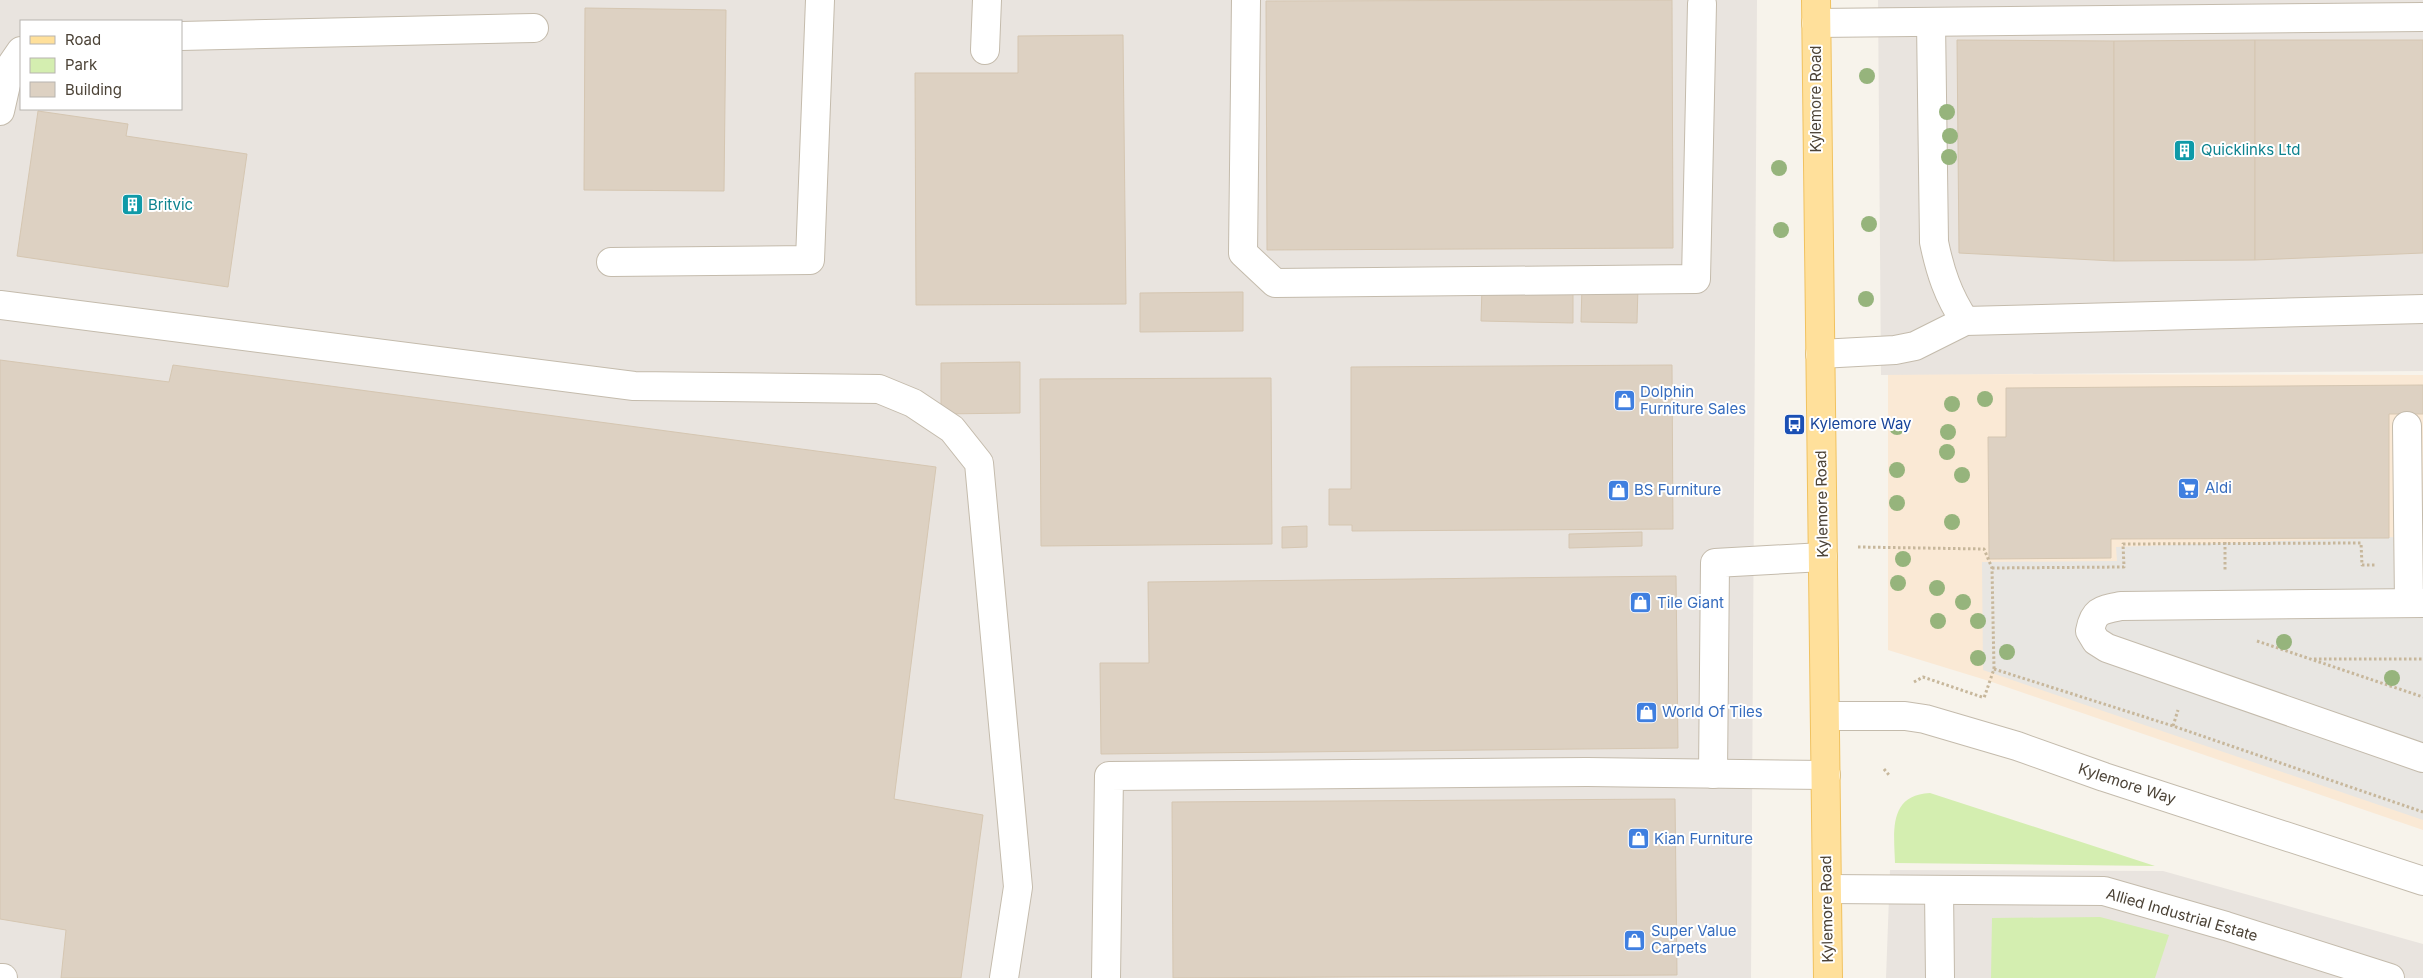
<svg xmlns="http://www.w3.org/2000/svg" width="2423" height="978" font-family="Inter,sans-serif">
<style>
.commercial{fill:#fae9d5}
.industrial{fill:#e9e4df;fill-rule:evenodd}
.green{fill:#d4eeb0}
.parking{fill:#e8e6e2}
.building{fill:#ddd1c2;stroke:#d5c6b1}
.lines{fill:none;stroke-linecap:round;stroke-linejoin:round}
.minor-casing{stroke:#c4bbac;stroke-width:30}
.major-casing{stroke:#f1c25f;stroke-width:30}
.path{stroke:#c7b79b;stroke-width:3;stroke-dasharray:2.5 2.5;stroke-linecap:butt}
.minor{stroke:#fff;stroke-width:28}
.major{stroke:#ffe09b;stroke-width:28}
.tree{fill:#96b47c}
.labels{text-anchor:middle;stroke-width:4;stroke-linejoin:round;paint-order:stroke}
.street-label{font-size:15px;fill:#4c4337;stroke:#fff}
.culture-label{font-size:15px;fill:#0d838f;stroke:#fff;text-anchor:start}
.shop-label{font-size:15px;fill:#366cbe;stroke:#fff;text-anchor:start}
.transit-label{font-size:15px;fill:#164399;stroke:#fff;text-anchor:start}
</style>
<rect width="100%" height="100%" fill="#f7f3eb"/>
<polygon class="commercial" points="1888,374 2423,375 2423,830 1989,681 1888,650"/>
<g class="industrial">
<path d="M0,0H1757L1751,978H0ZM21,21H181V109H21Z"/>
<polygon points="1878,0 2423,0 2423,371 1881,375"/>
<polygon points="1890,870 2163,871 2423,944 2423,978 1886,978"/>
</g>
<g class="green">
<path d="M1930,793L2155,866L1895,863C1894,832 1888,795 1930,793Z"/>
<polygon points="2100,917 2169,935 2155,978 1991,978 1992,918"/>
</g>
<polygon class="parking" points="2423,536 2423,820 1983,670 1982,562 2117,561 2116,547"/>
<g class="building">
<polygon points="1672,0 1673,248 1267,250 1266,1"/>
<polygon points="585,8 726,10 724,191 584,190"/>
<polygon points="1123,35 1126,304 916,305 915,73 1018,73 1018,36"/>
<polygon points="1957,40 2114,41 2114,261 1959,253"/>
<polygon points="2255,40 2255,260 2114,261 2114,41"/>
<polygon points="2255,40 2423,40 2423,253 2255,260"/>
<polygon points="38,111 128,124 126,136 247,154 228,287 17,256"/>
<polygon points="1582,285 1638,286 1637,323 1581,322"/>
<polygon points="1482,287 1573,290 1573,323 1481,321"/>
<polygon points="1243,292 1243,331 1140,332 1140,293"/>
<polygon points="0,360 169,382 173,365 936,467 894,799 983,815 961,978 61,978 66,930 0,919"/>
<polygon points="1020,362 1020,413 941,414 941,363"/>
<polygon points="1672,365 1673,529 1352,531 1352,525 1329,525 1329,489 1351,489 1351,367"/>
<polygon points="1271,378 1272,544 1041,546 1040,379"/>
<polygon points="2423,385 2423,414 2389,414 2389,538 2111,539 2111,558 1989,559 1988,437 2006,437 2006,388"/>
<polygon points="1307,526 1307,547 1282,548 1282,527"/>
<polygon points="1642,532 1642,546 1569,548 1569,534"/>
<polygon points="1676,576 1678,748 1101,754 1100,663 1149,663 1148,582"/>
<polygon points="1675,799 1677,975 1173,978 1172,802"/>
</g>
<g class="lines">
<defs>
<g id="minor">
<polyline points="1246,0 1243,253 1275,283 1696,279 1702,4"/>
<path d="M1931,22L1934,242C1940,271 1948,296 1965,321"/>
<polyline points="1816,23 2423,17"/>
<polyline points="181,36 534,28"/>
<polyline points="985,50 987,0"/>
<polyline points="0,111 10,67 21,51"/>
<polyline points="611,262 810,260 820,0"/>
<polyline points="0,305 634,386 879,389 913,403 952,429 979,463 1018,887 1004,978"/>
<polyline points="1820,354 1895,350 1915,346 1965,321 2423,309"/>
<polyline points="2407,426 2409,603"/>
<path d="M2423,603L2121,606C2101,610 2094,610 2090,631L2096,641L2107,648L2423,758"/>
<polyline points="1825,716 1905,716 1925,719 2017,746 2104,777 2423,881"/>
<polyline points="1713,774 1715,563 1823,557"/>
<polyline points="1827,889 2104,891 2226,926 2390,978"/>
<polyline points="1939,890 1940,978"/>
<polyline points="0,978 3,978"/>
<polyline points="1106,978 1109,776 1587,772 1826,775"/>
</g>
<polyline id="major" points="1816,0 1828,978"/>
</defs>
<use href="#minor" class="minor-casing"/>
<use href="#major" class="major-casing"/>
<g class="path">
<polyline points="2225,542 2225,571"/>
<polyline points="1858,547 1984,549 1992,568 1994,669 1984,698"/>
<polyline points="1992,568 2124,567 2123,544 2361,543 2362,565 2375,565"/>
<polyline points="2257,641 2423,697"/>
<polyline points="2314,659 2423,659"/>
<polyline points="1994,669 2173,726 2423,812"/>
<polyline points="1914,682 1923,677 1982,697"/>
<polyline points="2173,726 2178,710"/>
<polyline points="1884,769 1889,775"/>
</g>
<use href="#minor" class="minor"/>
<use href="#major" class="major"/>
</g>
<g class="tree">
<circle cx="1867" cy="76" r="8"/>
<circle cx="1947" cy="112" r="8"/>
<circle cx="1950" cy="136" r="8"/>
<circle cx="1949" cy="157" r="8"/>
<circle cx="1779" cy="168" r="8"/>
<circle cx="1869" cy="224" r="8"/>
<circle cx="1781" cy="230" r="8"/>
<circle cx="1866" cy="299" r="8"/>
<circle cx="1985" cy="399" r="8"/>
<circle cx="1952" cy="404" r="8"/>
<circle cx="1897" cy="427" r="8"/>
<circle cx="1948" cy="432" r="8"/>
<circle cx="1947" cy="452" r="8"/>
<circle cx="1897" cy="470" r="8"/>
<circle cx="1962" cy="475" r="8"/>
<circle cx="1897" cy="503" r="8"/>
<circle cx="1952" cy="522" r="8"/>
<circle cx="1903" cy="559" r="8"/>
<circle cx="1898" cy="583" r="8"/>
<circle cx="1937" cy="588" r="8"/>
<circle cx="1963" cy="602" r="8"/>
<circle cx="1938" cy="621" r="8"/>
<circle cx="1978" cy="621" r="8"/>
<circle cx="2284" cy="642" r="8"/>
<circle cx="2007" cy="652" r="8"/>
<circle cx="1978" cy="658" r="8"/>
<circle cx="2392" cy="678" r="8"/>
</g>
<defs>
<symbol id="building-square" viewBox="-11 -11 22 22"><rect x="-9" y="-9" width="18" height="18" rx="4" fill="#0f9aa8" stroke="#fff"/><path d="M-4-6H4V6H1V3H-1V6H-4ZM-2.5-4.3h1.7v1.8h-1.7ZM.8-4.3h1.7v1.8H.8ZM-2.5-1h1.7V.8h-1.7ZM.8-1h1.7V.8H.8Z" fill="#fff"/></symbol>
<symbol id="shop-square" viewBox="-11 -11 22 22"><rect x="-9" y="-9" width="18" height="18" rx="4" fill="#3f7fe0" stroke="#fff"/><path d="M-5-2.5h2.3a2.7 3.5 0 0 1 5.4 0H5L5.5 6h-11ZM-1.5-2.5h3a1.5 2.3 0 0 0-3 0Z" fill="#fff"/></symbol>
<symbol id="bus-square" viewBox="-11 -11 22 22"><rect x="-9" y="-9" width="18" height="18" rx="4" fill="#1a4fb4" stroke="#fff"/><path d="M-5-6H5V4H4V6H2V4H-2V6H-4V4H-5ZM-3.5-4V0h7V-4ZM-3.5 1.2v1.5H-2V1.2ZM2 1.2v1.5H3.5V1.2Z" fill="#fff"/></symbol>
<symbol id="supermarket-square" viewBox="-11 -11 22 22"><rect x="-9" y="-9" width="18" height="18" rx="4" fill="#3f7fe0" stroke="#fff"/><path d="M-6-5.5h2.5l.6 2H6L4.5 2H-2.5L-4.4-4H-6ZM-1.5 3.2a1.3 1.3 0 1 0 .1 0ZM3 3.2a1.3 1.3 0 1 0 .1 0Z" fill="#fff"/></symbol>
</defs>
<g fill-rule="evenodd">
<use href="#building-square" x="2172" y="138" width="25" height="25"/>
<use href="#building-square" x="120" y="192" width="25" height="25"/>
<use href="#shop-square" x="1612" y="388" width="25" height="25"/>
<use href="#bus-square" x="1782" y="412" width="25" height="25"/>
<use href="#supermarket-square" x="2176" y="476" width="25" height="25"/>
<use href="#shop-square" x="1606" y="478" width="25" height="25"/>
<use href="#shop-square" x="1628" y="590" width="25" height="25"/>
<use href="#shop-square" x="1634" y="700" width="25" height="25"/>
<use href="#shop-square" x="1626" y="826" width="25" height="25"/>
<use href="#shop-square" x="1622" y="928" width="25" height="25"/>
</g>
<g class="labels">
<g class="street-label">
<text transform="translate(1816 99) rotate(-90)" y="5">Kylemore Road</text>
<text transform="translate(1822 504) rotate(-91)" y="5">Kylemore Road</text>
<text transform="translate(2127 784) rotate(18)" y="5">Kylemore Way</text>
<text transform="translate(1827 909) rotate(-91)" y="5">Kylemore Road</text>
<text transform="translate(2182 915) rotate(16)" y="5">Allied Industrial Estate</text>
</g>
<g class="culture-label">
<text x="2201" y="155">Quicklinks Ltd</text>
<text x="148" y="210">Britvic</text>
</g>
<g class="shop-label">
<text x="1640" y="397">Dolphin<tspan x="1640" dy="17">Furniture Sales</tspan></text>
<text x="2205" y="493">Aldi</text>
<text x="1634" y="495">BS Furniture</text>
<text x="1657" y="608">Tile Giant</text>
<text x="1662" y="717">World Of Tiles</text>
<text x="1654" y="844">Kian Furniture</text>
<text x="1651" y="936">Super Value<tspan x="1651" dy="17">Carpets</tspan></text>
</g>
<g class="transit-label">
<text x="1810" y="429">Kylemore Way</text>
</g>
</g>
<rect x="20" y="20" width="162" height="90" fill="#ffffff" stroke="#b7b4af"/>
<rect x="30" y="36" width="25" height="8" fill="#ffe09b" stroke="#b7b4af"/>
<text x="65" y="45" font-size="15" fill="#4c4337">Road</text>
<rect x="30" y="58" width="25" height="15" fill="#d4eeb0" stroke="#b7b4af"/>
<text x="65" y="70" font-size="15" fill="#4c4337">Park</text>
<rect x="30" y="82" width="25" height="15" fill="#ddd1c2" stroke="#b7b4af"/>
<text x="65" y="95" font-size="15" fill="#4c4337">Building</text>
</svg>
